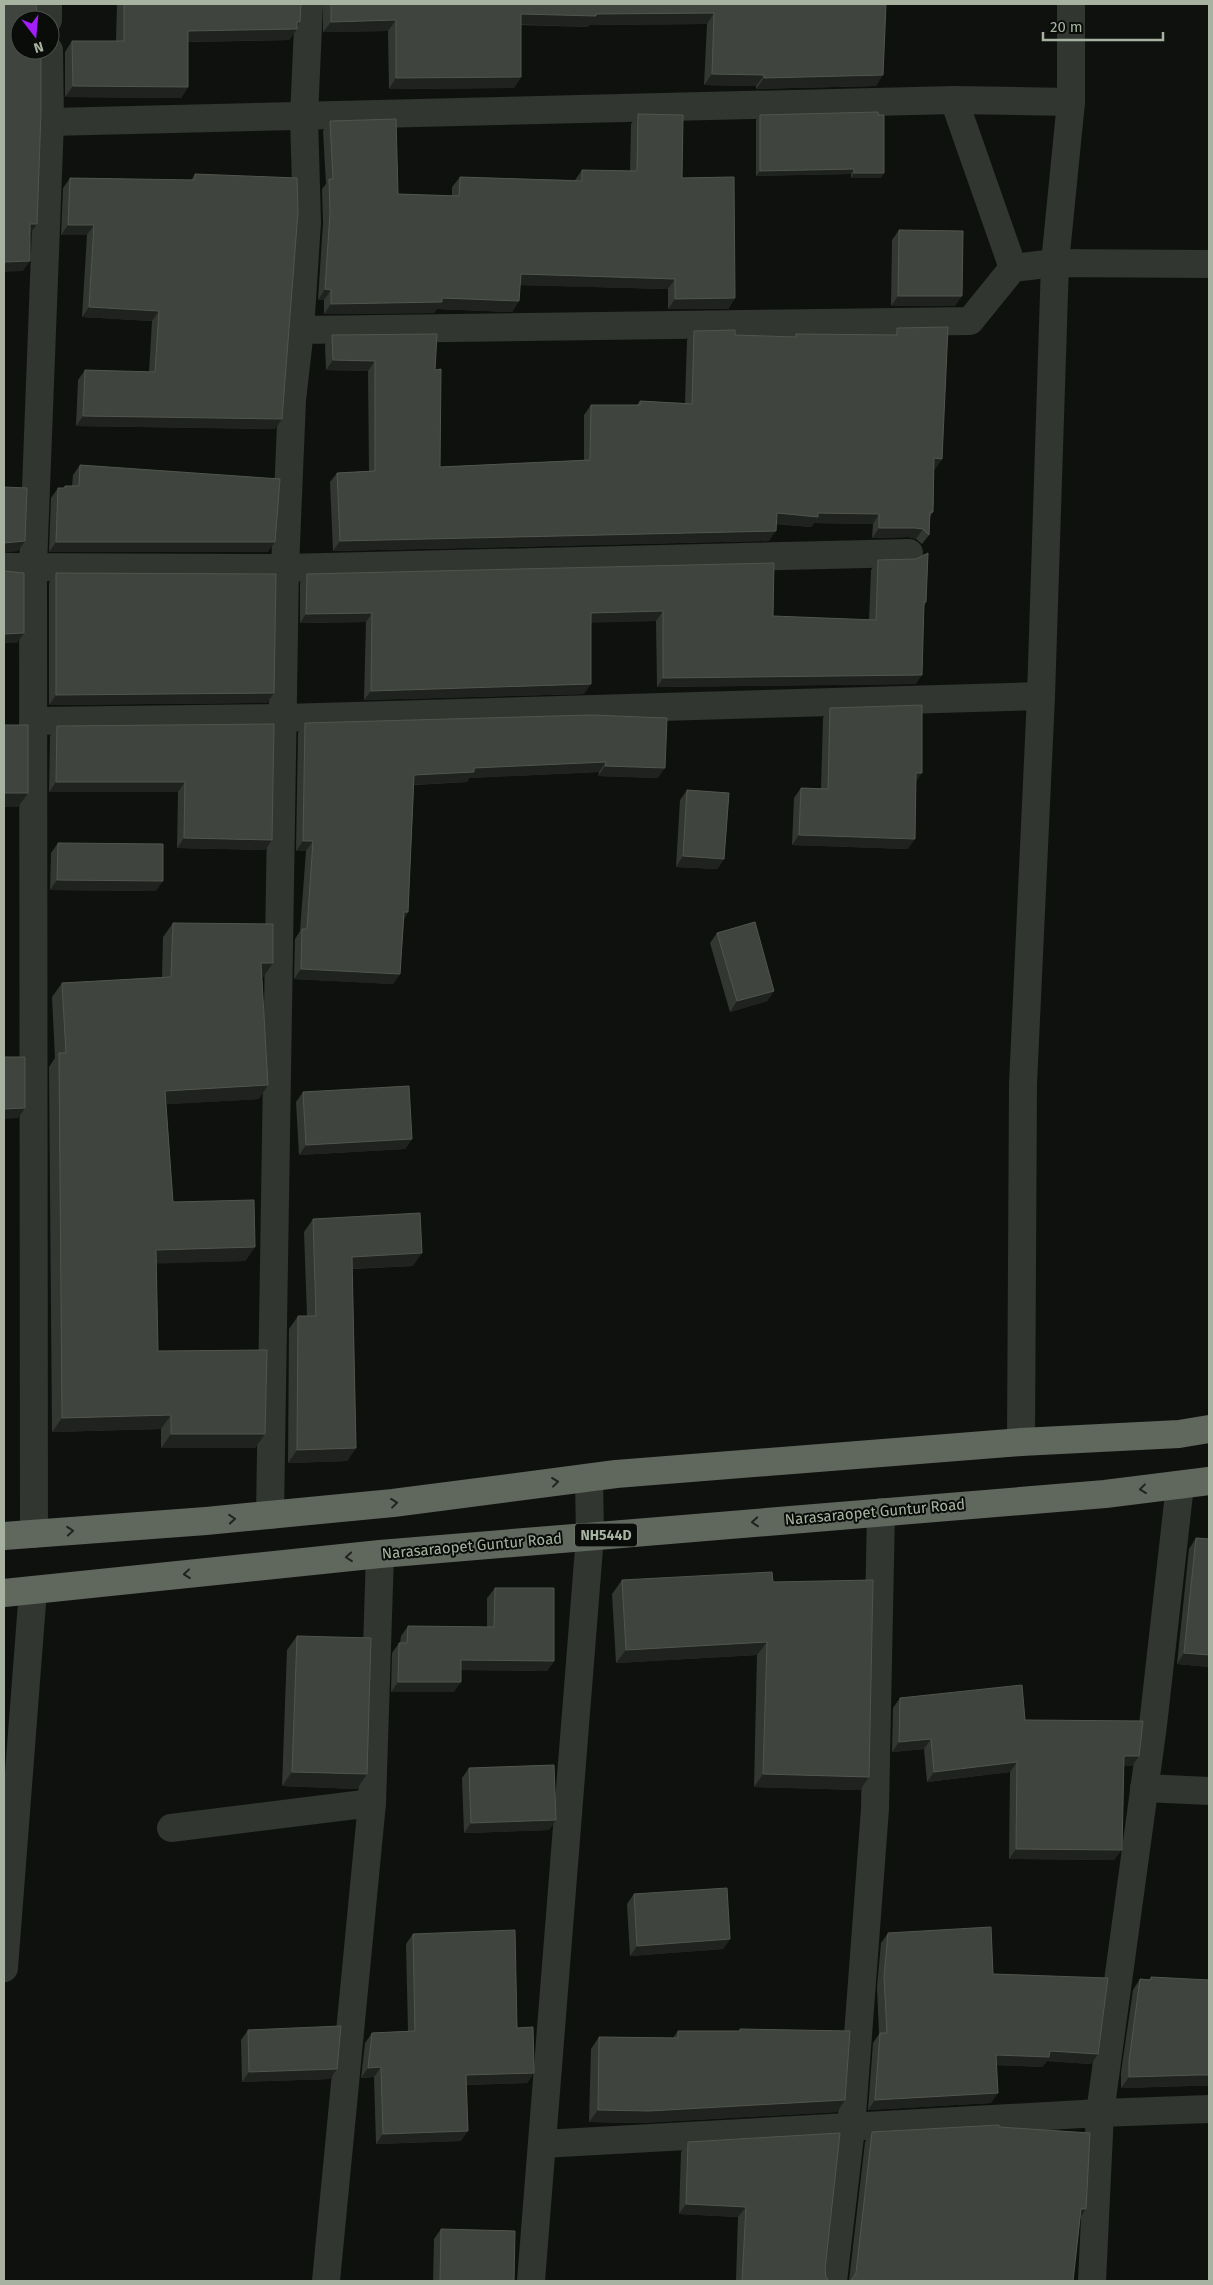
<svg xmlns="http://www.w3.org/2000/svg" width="1213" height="2285" font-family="'Fira Sans',sans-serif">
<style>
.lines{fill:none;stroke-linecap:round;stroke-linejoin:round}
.minor{stroke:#313630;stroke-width:28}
.highway{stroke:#60675c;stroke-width:28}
.wall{fill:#333732}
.shaded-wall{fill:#1f221f}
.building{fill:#3f453e;stroke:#50564d}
.oneway{stroke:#20231e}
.labels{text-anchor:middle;stroke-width:4;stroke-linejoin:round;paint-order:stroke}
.shield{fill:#0a0c0a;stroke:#788173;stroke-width:1}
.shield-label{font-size:14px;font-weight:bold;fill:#a7b3a0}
.street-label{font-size:15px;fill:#a7b3a0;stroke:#0a0c0a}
</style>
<rect width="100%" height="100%" fill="#0f110f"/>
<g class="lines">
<g class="minor">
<polyline points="48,4 48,20"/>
<polyline points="954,100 1013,268"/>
<polyline points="50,122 954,100 1071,102"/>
<polyline points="300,330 970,321 1013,268 1055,263 1209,264"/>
<polyline points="4,567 285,568 909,553"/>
<polyline points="33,721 284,718 1041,696"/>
<polyline points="1021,1442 1023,1084 1041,696 1055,263 1071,102 1071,4"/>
<polyline points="270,1515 285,568 292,400 300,330 307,222 304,117 309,4"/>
<polyline points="34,1534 33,566 50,122 49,50"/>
<polyline points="1144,1788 1209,1791"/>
<polyline points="171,1828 372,1803"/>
<polyline points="4,1968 33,1590"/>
<polyline points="542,2144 1100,2113 1209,2109"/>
<polyline points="326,2281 372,1803 380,1554"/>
<polyline points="531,2281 590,1536 589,1478"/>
<polyline points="833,2281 851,2128 875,1809 881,1512"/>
<polyline points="1092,2281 1100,2113 1153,1725 1180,1485"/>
</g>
<g class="highway">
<polyline points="4,1536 206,1521 393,1503 616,1474 1021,1442 1179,1434 1209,1429"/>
<polyline points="4,1593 380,1554 1105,1494 1209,1481"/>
</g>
</g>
<g class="wall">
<polygon points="117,4 301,4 300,22 297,26 297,29 289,40 188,42 188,87 181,98 65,97 65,52 72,41 116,41"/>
<polygon points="323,4 886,4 876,86 756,89 756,86 704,85 707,24 589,25 588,27 521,25 521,77 514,88 389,89 388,31 323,32"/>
<polygon points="638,114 682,178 735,298 728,309 668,309 668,289 520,285 519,301 512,312 437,309 434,313 324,314 324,300 318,300 323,223 322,189 326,184 323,131 330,121 398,194 452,196 452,187 460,177 575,180 582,170 630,171 631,124"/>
<polygon points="760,115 881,178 851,178 851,174 756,176 756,120"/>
<polygon points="195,174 275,429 76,426 78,380 85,370 149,372 152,321 82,317 87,235 61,235 63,188 70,178 191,180"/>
<polygon points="899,230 955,306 891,306 892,240"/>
<polygon points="897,328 942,459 935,469 934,469 933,512 929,518 929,535 922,544 916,539 909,537 872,538 873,524 814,523 811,527 776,524 769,541 333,551 330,482 337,473 369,471 368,371 326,370 325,345 332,335 435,370 440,467 584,460 584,415 591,405 637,405 640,401 685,403 687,340 694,331 735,335 794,337 796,334 892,335"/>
<polygon points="80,465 268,552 49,552 51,498 58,488 63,488 65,486 72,486 73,475"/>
<polygon points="878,560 926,602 924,606 916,684 657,687 656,621 591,622 584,694 364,700 366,622 300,623 300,583 307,574 773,616 869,620 871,570"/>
<polygon points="56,573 274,693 267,703 49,705 49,583"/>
<polygon points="830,708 908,849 792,845 794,798 801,788 821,789 823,718"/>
<polygon points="591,715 658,778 598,776 599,772 469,778 467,782 414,785 408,912 404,919 400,974 393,984 294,979 295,939 300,931 306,851 296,851 298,733 305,723"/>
<polygon points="274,724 265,850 177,848 178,792 49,792 50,736 57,726"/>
<polygon points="687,790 724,859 717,869 676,867 680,800"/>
<polygon points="58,843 156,891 50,890 51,853"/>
<polygon points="173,923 273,963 263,977 262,977 259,1099 166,1104 173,1202 255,1247 245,1261 156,1263 158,1351 265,1434 255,1448 161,1448 161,1429 52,1432 49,1067 55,1058 52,997 62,983 162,977 163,937"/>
<polygon points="717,933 774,991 767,1001 730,1012 710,943"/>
<polygon points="303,1092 412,1139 405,1149 299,1155 296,1102"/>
<polygon points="313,1219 413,1266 352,1269 356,1448 347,1461 288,1463 289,1329 298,1316 307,1316 304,1232"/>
<polygon points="1196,1538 1209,1539 1209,1667 1177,1664 1189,1549"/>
<polygon points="622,1580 773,1582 869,1777 860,1790 754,1787 757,1655 616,1663 612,1594"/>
<polygon points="495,1588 554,1661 547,1671 461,1670 454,1692 391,1692 392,1653 399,1643 400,1643 401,1636 408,1626 487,1627 487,1598"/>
<polygon points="297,1636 367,1774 357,1789 282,1786 287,1650"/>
<polygon points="900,1698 1025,1720 1139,1756 1132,1766 1123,1766 1114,1860 1009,1859 1010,1772 927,1782 924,1749 892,1752 893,1708"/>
<polygon points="469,1768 556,1820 549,1830 464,1833 462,1778"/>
<polygon points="634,1894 730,1939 723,1949 630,1956 627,1904"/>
<polygon points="888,1933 993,1974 1098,2054 1091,2064 1047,2061 1042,2067 997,2065 991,2103 868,2110 873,2043 879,2034 877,1987 881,1943"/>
<polygon points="413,1934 517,2028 534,2073 527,2083 466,2085 461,2141 376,2144 374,2077 361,2078 365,2043 372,2033 408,2031 406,1944"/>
<polygon points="1151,1977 1190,2086 1121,2088 1121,2072 1133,1990 1140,1979 1149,1980"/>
<polygon points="740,2029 837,2112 641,2123 589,2122 591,2049 599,2037 673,2038 678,2031 739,2031"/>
<polygon points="248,2030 330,2079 242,2082 241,2040"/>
<polygon points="999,2127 1080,2218 1073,2281 849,2281 865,2142 872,2132"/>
<polygon points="688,2142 825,2269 826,2277 829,2281 736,2281 738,2217 679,2214 681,2152"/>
<polygon points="441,2229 514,2281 433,2281 434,2239"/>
</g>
<g class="shaded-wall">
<polygon points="714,13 707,24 589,25 588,27 513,24 521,14 596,14"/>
<polygon points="396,20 388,31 323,32 331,22"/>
<polygon points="300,22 295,29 297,29 289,40 180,42 188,31"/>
<polygon points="712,74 764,75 756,86 704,85"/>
<polygon points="883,75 876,86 756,89 764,78"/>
<polygon points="521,77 514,88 389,89 396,78"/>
<polygon points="73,86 188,87 181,98 65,97"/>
<polygon points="854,169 851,174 756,176 760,171"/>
<polygon points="854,173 884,173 881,178 851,178"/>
<polygon points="30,224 37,224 30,234"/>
<polygon points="68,225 94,225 87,235 61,235"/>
<polygon points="30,261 23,271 4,272 4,262"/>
<polygon points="521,274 675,279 668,289 513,285"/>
<polygon points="325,289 331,290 324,300 318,300"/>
<polygon points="898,296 962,296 955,306 891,306"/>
<polygon points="442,298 519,301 512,312 437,309 434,313 324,314 331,304"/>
<polygon points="735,298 728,309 668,309 675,299"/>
<polygon points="89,307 159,311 152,321 82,317"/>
<polygon points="333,360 375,361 368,371 326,370"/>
<polygon points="83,416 282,419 275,429 76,426"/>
<polygon points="934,458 942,459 935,469 927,468"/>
<polygon points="777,513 818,513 879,514 873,524 814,523 811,527 770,523"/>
<polygon points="879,528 915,528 923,529 916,539 909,537 872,538"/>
<polygon points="776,531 769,541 333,551 340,541"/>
<polygon points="25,541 18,551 4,553 4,543"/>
<polygon points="56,542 275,542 268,552 49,552"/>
<polygon points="663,611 656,621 585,623 591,613"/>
<polygon points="372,613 366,622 300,623 306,614"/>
<polygon points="24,633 17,643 4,643 4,634"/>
<polygon points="922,675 916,684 657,687 663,678"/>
<polygon points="591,684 584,694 364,700 371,691"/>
<polygon points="274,693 267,703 49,705 56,695"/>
<polygon points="606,762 599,772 469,778 467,782 407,785 414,775 474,768"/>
<polygon points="605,766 665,768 658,778 598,776"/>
<polygon points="916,773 922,773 915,783"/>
<polygon points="56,782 185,782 178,792 49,792"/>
<polygon points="4,793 28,793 18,807 4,807"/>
<polygon points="799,835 915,839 908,849 792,845"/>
<polygon points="184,838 272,840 265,850 177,848"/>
<polygon points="303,841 313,841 306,851 296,851"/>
<polygon points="683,856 724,859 717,869 676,867"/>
<polygon points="57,880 163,881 156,891 50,890"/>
<polygon points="404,912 408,912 401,922"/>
<polygon points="261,963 273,963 263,977 251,977"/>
<polygon points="301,969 400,974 393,984 294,979"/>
<polygon points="774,991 767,1001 730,1012 737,1001"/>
<polygon points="268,1085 259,1099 155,1105 165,1091"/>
<polygon points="25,1108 18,1118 4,1119 4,1109"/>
<polygon points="412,1139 405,1149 299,1155 306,1145"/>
<polygon points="255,1247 245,1261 146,1264 156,1250"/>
<polygon points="422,1253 413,1266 343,1269 352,1257"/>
<polygon points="171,1415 161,1429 52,1432 62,1418"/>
<polygon points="171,1434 265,1434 255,1448 161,1448"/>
<polygon points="356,1448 347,1461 288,1463 297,1450"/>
<polygon points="767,1642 757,1655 616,1663 626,1650"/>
<polygon points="1184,1653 1209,1655 1209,1667 1177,1664"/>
<polygon points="461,1660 554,1661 547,1671 454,1670"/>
<polygon points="398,1682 461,1682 454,1692 391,1692"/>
<polygon points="931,1739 924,1749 892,1752 899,1742"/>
<polygon points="1124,1756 1139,1756 1132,1766 1117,1766"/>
<polygon points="1017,1762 1010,1772 927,1782 934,1772"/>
<polygon points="292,1772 367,1774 357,1789 282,1786"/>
<polygon points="763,1774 869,1777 860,1790 754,1787"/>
<polygon points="556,1820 549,1830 464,1833 471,1823"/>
<polygon points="1016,1849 1122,1850 1114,1860 1009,1859"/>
<polygon points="730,1939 723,1949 630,1956 637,1946"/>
<polygon points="1050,2051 1098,2054 1091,2064 1047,2061 1042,2067 989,2065 996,2055"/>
<polygon points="381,2067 374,2077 361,2078 368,2068"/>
<polygon points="337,2069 330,2079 242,2082 249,2072"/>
<polygon points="534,2073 527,2083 459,2085 466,2075"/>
<polygon points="1198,2075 1209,2075 1209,2086 1190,2086 1121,2088 1129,2077"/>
<polygon points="998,2093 991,2103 868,2110 875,2100"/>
<polygon points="845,2100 837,2112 641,2123 589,2122 598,2110"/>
<polygon points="468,2131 461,2141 376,2144 383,2134"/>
<polygon points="686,2204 746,2207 738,2217 679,2214"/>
<polygon points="1081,2209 1086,2209 1079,2219"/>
</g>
<g class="building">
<polygon points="4,4 36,4 37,20 20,20 20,50 41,50 41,112 37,224 30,224 30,261 4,262"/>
<polygon points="124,4 301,4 300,22 297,22 297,29 188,31 188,87 73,86 72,41 124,41"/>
<polygon points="331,4 886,4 883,75 764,78 764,75 712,74 714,13 596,14 596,16 521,14 521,77 396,78 396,20 331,22"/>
<polygon points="878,112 878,115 884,115 884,173 854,173 854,169 760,171 760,115"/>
<polygon points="638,114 683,115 682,178 734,177 735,298 675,299 675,279 521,274 519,301 442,298 442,302 331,304 331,290 325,289 330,213 329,179 333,179 330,121 396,119 398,194 459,196 460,177 582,181 582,170 637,171"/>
<polygon points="195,174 297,178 298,212 282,419 83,416 85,370 155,372 159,311 89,307 94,225 68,225 70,178 195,180"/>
<polygon points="899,230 963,231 962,296 898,296"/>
<polygon points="948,327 942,459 934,458 933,512 930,512 929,535 923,529 915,528 879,528 879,514 818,513 818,517 777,513 776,531 340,541 337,473 375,471 375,361 333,360 332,335 437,334 435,370 441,369 440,467 590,460 591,405 640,405 640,401 692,404 694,331 735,330 735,335 796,337 796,334 897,335 897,328"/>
<polygon points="80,465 280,479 275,542 56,542 58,488 65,488 65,486 79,486"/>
<polygon points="4,487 27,488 25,541 4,543"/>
<polygon points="928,553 926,602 924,602 922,675 663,678 663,611 591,613 591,684 371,691 372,613 306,614 307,574 774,563 773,616 876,620 878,560 916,559"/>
<polygon points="4,571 24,573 24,633 4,634"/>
<polygon points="56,573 276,574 274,693 56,695"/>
<polygon points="922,705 922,773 916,773 915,839 799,835 801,788 828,789 830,708"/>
<polygon points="591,715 667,718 665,768 605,766 606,762 474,768 474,772 414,775 408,912 404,912 400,974 301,969 302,929 307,929 313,841 303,841 305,723"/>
<polygon points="274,724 272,840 184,838 185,782 56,782 57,726"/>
<rect x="4" y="725" width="24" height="68"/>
<polygon points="687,790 729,793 724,859 683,856"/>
<polygon points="58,843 163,844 163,881 57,880"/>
<polygon points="755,922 774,991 737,1001 717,933"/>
<polygon points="173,923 273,924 273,963 261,963 268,1085 165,1091 173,1202 254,1200 255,1247 156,1250 158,1351 267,1350 265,1434 171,1434 171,1415 62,1418 59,1053 66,1053 62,983 171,977"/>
<polygon points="4,1057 25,1057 25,1108 4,1109"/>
<polygon points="409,1086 412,1139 306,1145 303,1092"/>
<polygon points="420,1213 422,1253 352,1257 356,1448 297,1450 298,1316 316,1316 313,1219"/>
<polygon points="1196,1538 1209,1539 1209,1655 1184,1653"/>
<polygon points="772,1572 773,1582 873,1580 869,1777 763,1774 767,1642 626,1650 622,1580"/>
<polygon points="495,1588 554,1588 554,1661 461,1660 461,1682 398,1682 399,1643 407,1643 408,1626 494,1627"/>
<polygon points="297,1636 371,1638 367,1774 292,1772"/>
<polygon points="1022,1685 1025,1720 1143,1721 1139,1756 1124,1756 1122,1850 1016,1849 1017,1762 934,1772 931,1739 899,1742 900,1698"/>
<polygon points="554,1765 556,1820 471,1823 469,1768"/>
<polygon points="727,1888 730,1939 637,1946 634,1894"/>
<polygon points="991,1927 993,1974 1108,1978 1098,2054 1050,2051 1049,2057 996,2055 998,2093 875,2100 880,2033 887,2033 884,1977 888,1933"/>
<polygon points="515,1930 517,2028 533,2027 534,2073 466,2075 468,2131 383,2134 381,2067 368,2068 372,2033 415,2031 413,1934"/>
<polygon points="1151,1977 1209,1980 1209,2075 1198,2075 1129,2077 1129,2061 1140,1979 1151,1980"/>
<polygon points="341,2026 337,2069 249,2072 248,2030"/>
<polygon points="740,2029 850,2031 845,2100 649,2111 598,2110 599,2037 678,2038 678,2031 740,2031"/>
<polygon points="999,2125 999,2127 1090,2133 1086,2209 1081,2209 1073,2281 851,2281 856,2273 872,2132"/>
<polygon points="840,2133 825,2269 826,2277 829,2281 742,2281 746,2207 686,2204 688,2142"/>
<polygon points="441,2229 515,2231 514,2281 440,2281"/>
</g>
<defs><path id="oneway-chevron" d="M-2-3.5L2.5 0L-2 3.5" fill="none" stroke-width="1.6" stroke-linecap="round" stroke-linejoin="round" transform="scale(1.25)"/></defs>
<g class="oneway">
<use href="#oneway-chevron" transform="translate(555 1482) rotate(-7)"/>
<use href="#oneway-chevron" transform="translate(1143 1489) rotate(173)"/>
<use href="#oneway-chevron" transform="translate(394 1503) rotate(-7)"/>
<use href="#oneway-chevron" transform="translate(232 1519) rotate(-5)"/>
<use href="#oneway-chevron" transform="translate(755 1522) rotate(175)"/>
<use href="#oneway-chevron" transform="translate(70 1531) rotate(-4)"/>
<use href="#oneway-chevron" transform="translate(349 1557) rotate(175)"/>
<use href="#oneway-chevron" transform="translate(187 1574) rotate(174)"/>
</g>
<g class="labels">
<rect class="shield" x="575" y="1523.5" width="62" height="23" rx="4"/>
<g class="shield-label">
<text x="606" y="1540">NH544D</text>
</g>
<g class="street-label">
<text transform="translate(875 1512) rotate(-5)" y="5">Narasaraopet Guntur Road</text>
<text transform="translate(472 1546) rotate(-5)" y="5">Narasaraopet Guntur Road</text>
</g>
</g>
<rect width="1213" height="2285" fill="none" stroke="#a7b3a0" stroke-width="10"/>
<g transform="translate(35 35) rotate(164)"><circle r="24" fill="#0a0c0a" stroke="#494f46"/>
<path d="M0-4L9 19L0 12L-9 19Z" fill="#a31efb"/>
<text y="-8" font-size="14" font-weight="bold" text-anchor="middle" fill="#a7b3a0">N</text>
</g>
<path d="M1043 32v8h120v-8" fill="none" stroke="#a7b3a0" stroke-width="2.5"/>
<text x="1050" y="32" font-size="15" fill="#a7b3a0" stroke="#0a0c0a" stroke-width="4" paint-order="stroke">20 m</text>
</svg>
